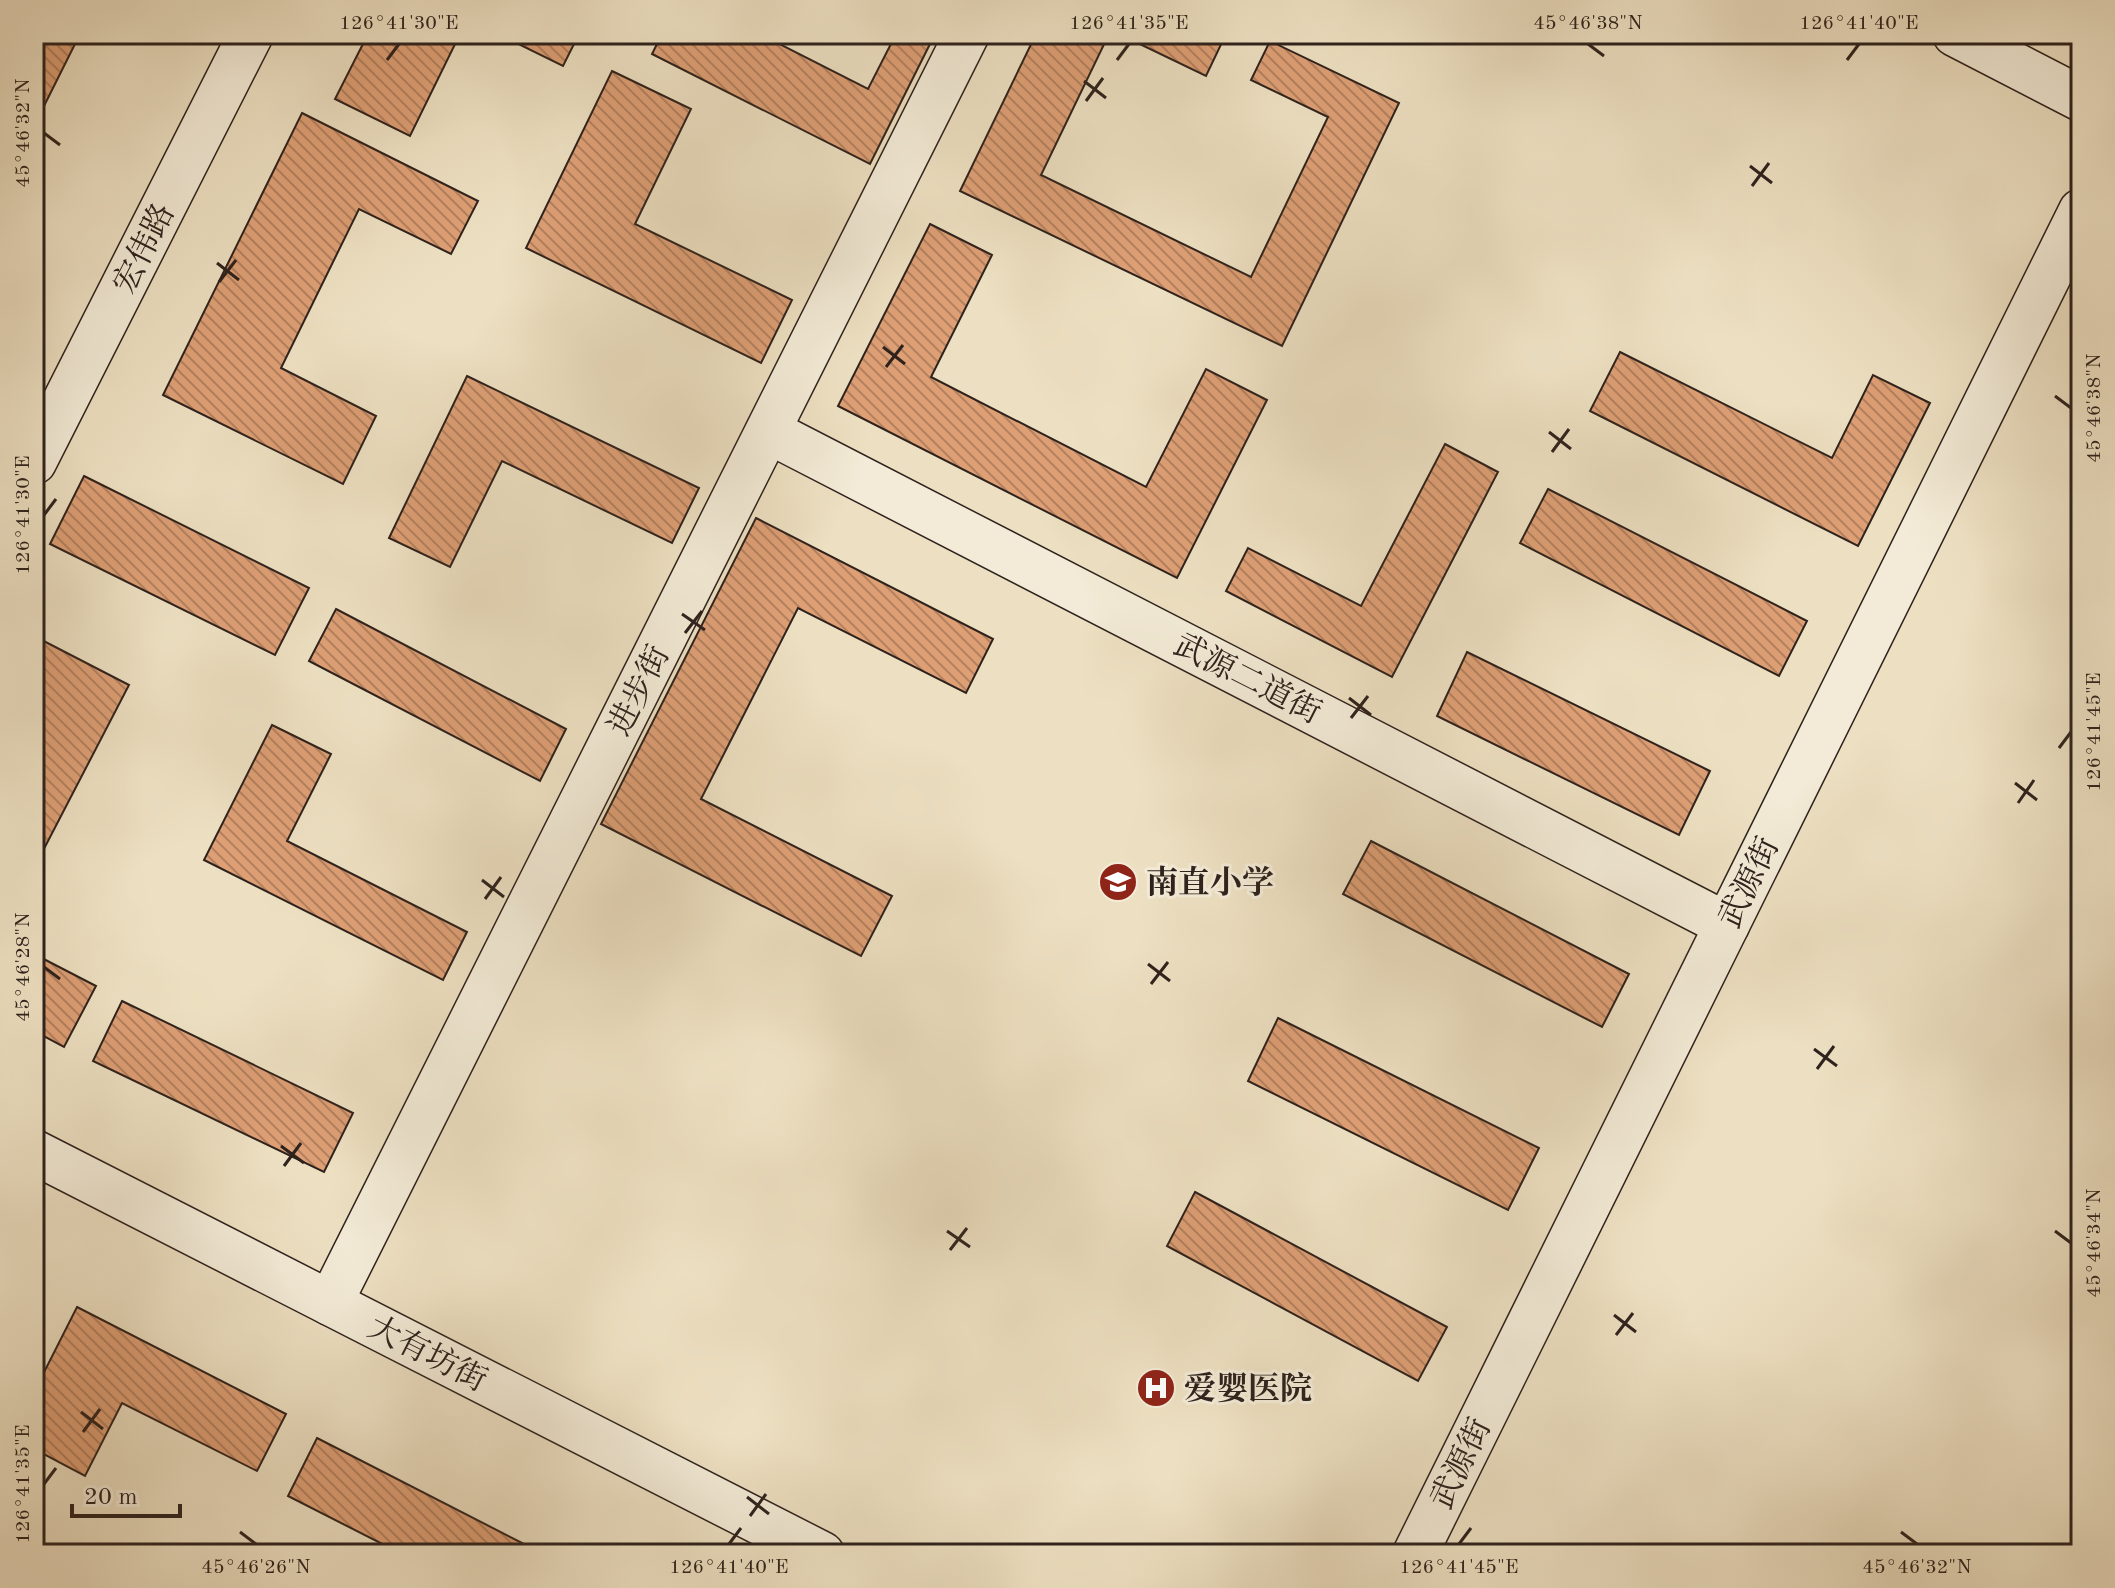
<svg xmlns="http://www.w3.org/2000/svg" width="2115" height="1588" font-family="'Old Standard TT','Noto Serif SC',serif">
<style>
.building{fill:url(#building-back-hatch);stroke:#2e221d;stroke-width:2}
.lines{fill:none;stroke-linecap:round;stroke-linejoin:round}
.secondary-casing{stroke:#2e221d;stroke-width:47}
.secondary{stroke:#f3ebd7;stroke-width:44}
.ticks{fill:none;stroke:#2e221d;stroke-width:3}
.labels{text-anchor:middle;stroke-width:6;stroke-linejoin:round;paint-order:stroke}
.street-label{font-size:32px;fill:#2e221d;stroke:#f3ebd7}
.poi-label{font-size:32px;font-weight:bold;fill:#2e221d;stroke:#f3ebd7;text-anchor:start}
.neatline{fill:none;stroke:#2e221d;stroke-width:3}
.ticks-label{font-size:20px;text-anchor:middle;fill:#2e221d}
</style>
<defs>
<pattern id="building-back-hatch" width="6" height="6" patternUnits="userSpaceOnUse" patternTransform="scale(2)"><rect width="6" height="6" fill="#de9f75"/><path d="M-1 5l2 2M0 0l6 6M5-1l2 2" fill="none" stroke="#b4815f"/></pattern>
</defs>
<rect width="100%" height="100%" fill="#ede0c2"/>
<filter id="stains"><feTurbulence type="fractalNoise" baseFrequency=".0025" numOctaves="4"/><feColorMatrix values="0 0 0 0 .2 0 0 0 0 .09 0 0 0 0 .02 0 0 0 .5 -.17"/></filter>
<radialGradient id="worn" r=".72"><stop offset=".6" stop-color="#630" stop-opacity="0"/><stop offset="1" stop-color="#630" stop-opacity=".3"/></radialGradient>
<g class="building">
<polygon points="34,34 80,34 34,126"/>
<polygon points="368,34 460,34 410,136 335,99"/>
<polygon points="498,34 579,34 563,66"/>
<polygon points="662,34 760,34 868,89 896,34 935,34 870,164 652,54"/>
<polygon points="1036,34 1109,34 1041,175 1251,277 1328,117 1251,80 1270,41 1399,103 1282,346 960,191"/>
<polygon points="1119,34 1226,34 1206,76"/>
<polygon points="612,71 691,109 635,224 792,300 761,363 526,248"/>
<polygon points="302,113 478,201 451,254 359,209 281,368 376,416 343,484 163,395"/>
<polygon points="930,224 992,255 931,377 1146,487 1206,369 1267,400 1177,578 838,406"/>
<polygon points="1620,352 1832,458 1873,375 1930,403 1858,546 1590,411"/>
<polygon points="467,376 699,488 672,543 502,461 450,567 389,538"/>
<polygon points="1445,444 1498,472 1392,677 1226,591 1248,548 1361,606"/>
<polygon points="84,476 309,588 275,655 50,544"/>
<polygon points="1548,489 1807,621 1779,676 1520,543"/>
<polygon points="756,518 993,639 966,693 798,608 701,799 892,896 861,956 601,824"/>
<polygon points="336,609 566,729 540,781 309,661"/>
<polygon points="34,636 129,685 34,868"/>
<polygon points="1467,652 1710,771 1679,835 1437,716"/>
<polygon points="272,725 331,754 287,841 467,932 443,980 204,860"/>
<polygon points="1371,841 1629,974 1602,1027 1343,894"/>
<polygon points="34,954 96,986 64,1047 34,1031"/>
<polygon points="122,1001 353,1113 324,1172 93,1061"/>
<polygon points="1278,1018 1539,1148 1508,1210 1248,1081"/>
<polygon points="1195,1192 1447,1327 1418,1381 1167,1246"/>
<polygon points="77,1307 286,1414 257,1471 122,1403 85,1476 34,1449 34,1392"/>
<polygon points="317,1438 526,1545 521,1554 402,1554 288,1496"/>
</g>
<g class="lines">
<defs>
<g id="secondary">
<polyline points="1955,34 2081,99"/>
<polyline points="768,431 1727,925"/>
<polyline points="34,462 251,34"/>
<polyline points="34,1152 822,1554"/>
<polyline points="330,1303 967,34"/>
<polyline points="1415,1554 2081,211"/>
</g>
</defs>
<use href="#secondary" class="secondary-casing"/>
<use href="#secondary" class="secondary"/>
</g>
<path class="ticks" d="M1588,44L1604,56M387,60L399,44M1117,60L1129,44M1847,60L1859,44M1084,81L1106,98M1086,101L1103,78M44,133L60,145M1750,166L1772,183M1752,186L1769,163M217,263L239,280M219,282L236,260M883,347L905,364M886,367L903,345M2055,396L2071,408M1549,432L1571,449M1552,452L1569,429M44,515L56,499M682,614L705,630M685,633L702,611M1349,698L1371,715M1351,718L1368,696M2059,748L2071,732M2015,783L2037,800M2018,803L2034,780M482,880L504,897M485,899L501,877M1148,964L1170,981M44,967L60,979M1151,984L1168,962M1814,1049L1837,1066M1817,1069L1834,1046M281,1146L304,1163M284,1166L301,1143M947,1231L970,1247M2055,1231L2071,1243M950,1250L967,1228M1614,1315L1636,1332M1616,1335L1633,1313M81,1412L103,1429M83,1432L100,1409M44,1484L56,1468M747,1497L769,1514M750,1516L766,1494M240,1532L256,1544M1901,1532L1917,1544M729,1544L741,1528M1459,1544L1471,1528"/>
<defs>
<symbol id="school-disc" viewBox="-11 -11 22 22"><circle r="9.5" fill="#8f2418" stroke="#f3ebd7"/><path d="M0-5L7-2L0 1L-7-2ZM-4 1L0 2.5L4 1V4Q0 6-4 4Z" fill="#fff"/></symbol>
<symbol id="hospital-disc" viewBox="-11 -11 22 22"><circle r="9.5" fill="#8f2418" stroke="#f3ebd7"/><path d="M-5-5h3v3.5h4V-5h3V5h-3V1.5h-4V5h-3Z" fill="#fff"/></symbol>
</defs>
<g fill-rule="evenodd">
<use href="#school-disc" x="1096" y="860" width="44" height="44"/>
<use href="#hospital-disc" x="1134" y="1366" width="44" height="44"/>
</g>
<g class="labels">
<g class="street-label">
<text transform="translate(143 248) rotate(-63)" y="11">宏伟路</text>
<text transform="translate(1248 678) rotate(27)" y="11">武源二道街</text>
<text transform="translate(638 690) rotate(-63)" y="11">进步街</text>
<text transform="translate(1748 882) rotate(-64)" y="11">武源街</text>
<text transform="translate(428 1353) rotate(27)" y="11">大有坊街</text>
<text transform="translate(1460 1463) rotate(-64)" y="11">武源街</text>
</g>
<g class="poi-label">
<text x="1146" y="893">南直小学</text>
<text x="1184" y="1399">爱婴医院</text>
</g>
</g>
<rect width="2115" height="1588" fill="none" stroke="#ede0c2" stroke-width="88"/>
<path d="M72 1504v12h108v-12" fill="none" stroke="#2e221d" stroke-width="4"/>
<text x="84" y="1504" font-size="24" fill="#2e221d" stroke="#f3ebd7" stroke-width="6" paint-order="stroke">20 m</text>
<rect x="44" y="44" width="2027" height="1500" class="neatline"/>
<g class="ticks-label">
<text x="399" y="29">126°41'30"E</text>
<text x="1129" y="29">126°41'35"E</text>
<text x="1588" y="29">45°46'38"N</text>
<text x="1859" y="29">126°41'40"E</text>
<text transform="translate(22 133) rotate(-90)" y="7">45°46'32"N</text>
<text transform="translate(2093 408) rotate(-90)" y="7">45°46'38"N</text>
<text transform="translate(22 515) rotate(-90)" y="7">126°41'30"E</text>
<text transform="translate(2093 732) rotate(-90)" y="7">126°41'45"E</text>
<text transform="translate(22 967) rotate(-90)" y="7">45°46'28"N</text>
<text transform="translate(2093 1243) rotate(-90)" y="7">45°46'34"N</text>
<text transform="translate(22 1484) rotate(-90)" y="7">126°41'35"E</text>
<text x="256" y="1573">45°46'26"N</text>
<text x="729" y="1573">126°41'40"E</text>
<text x="1459" y="1573">126°41'45"E</text>
<text x="1917" y="1573">45°46'32"N</text>
</g>
<rect width="100%" height="100%" filter="url(#stains)"/>
<rect width="100%" height="100%" fill="url(#worn)"/>
</svg>
